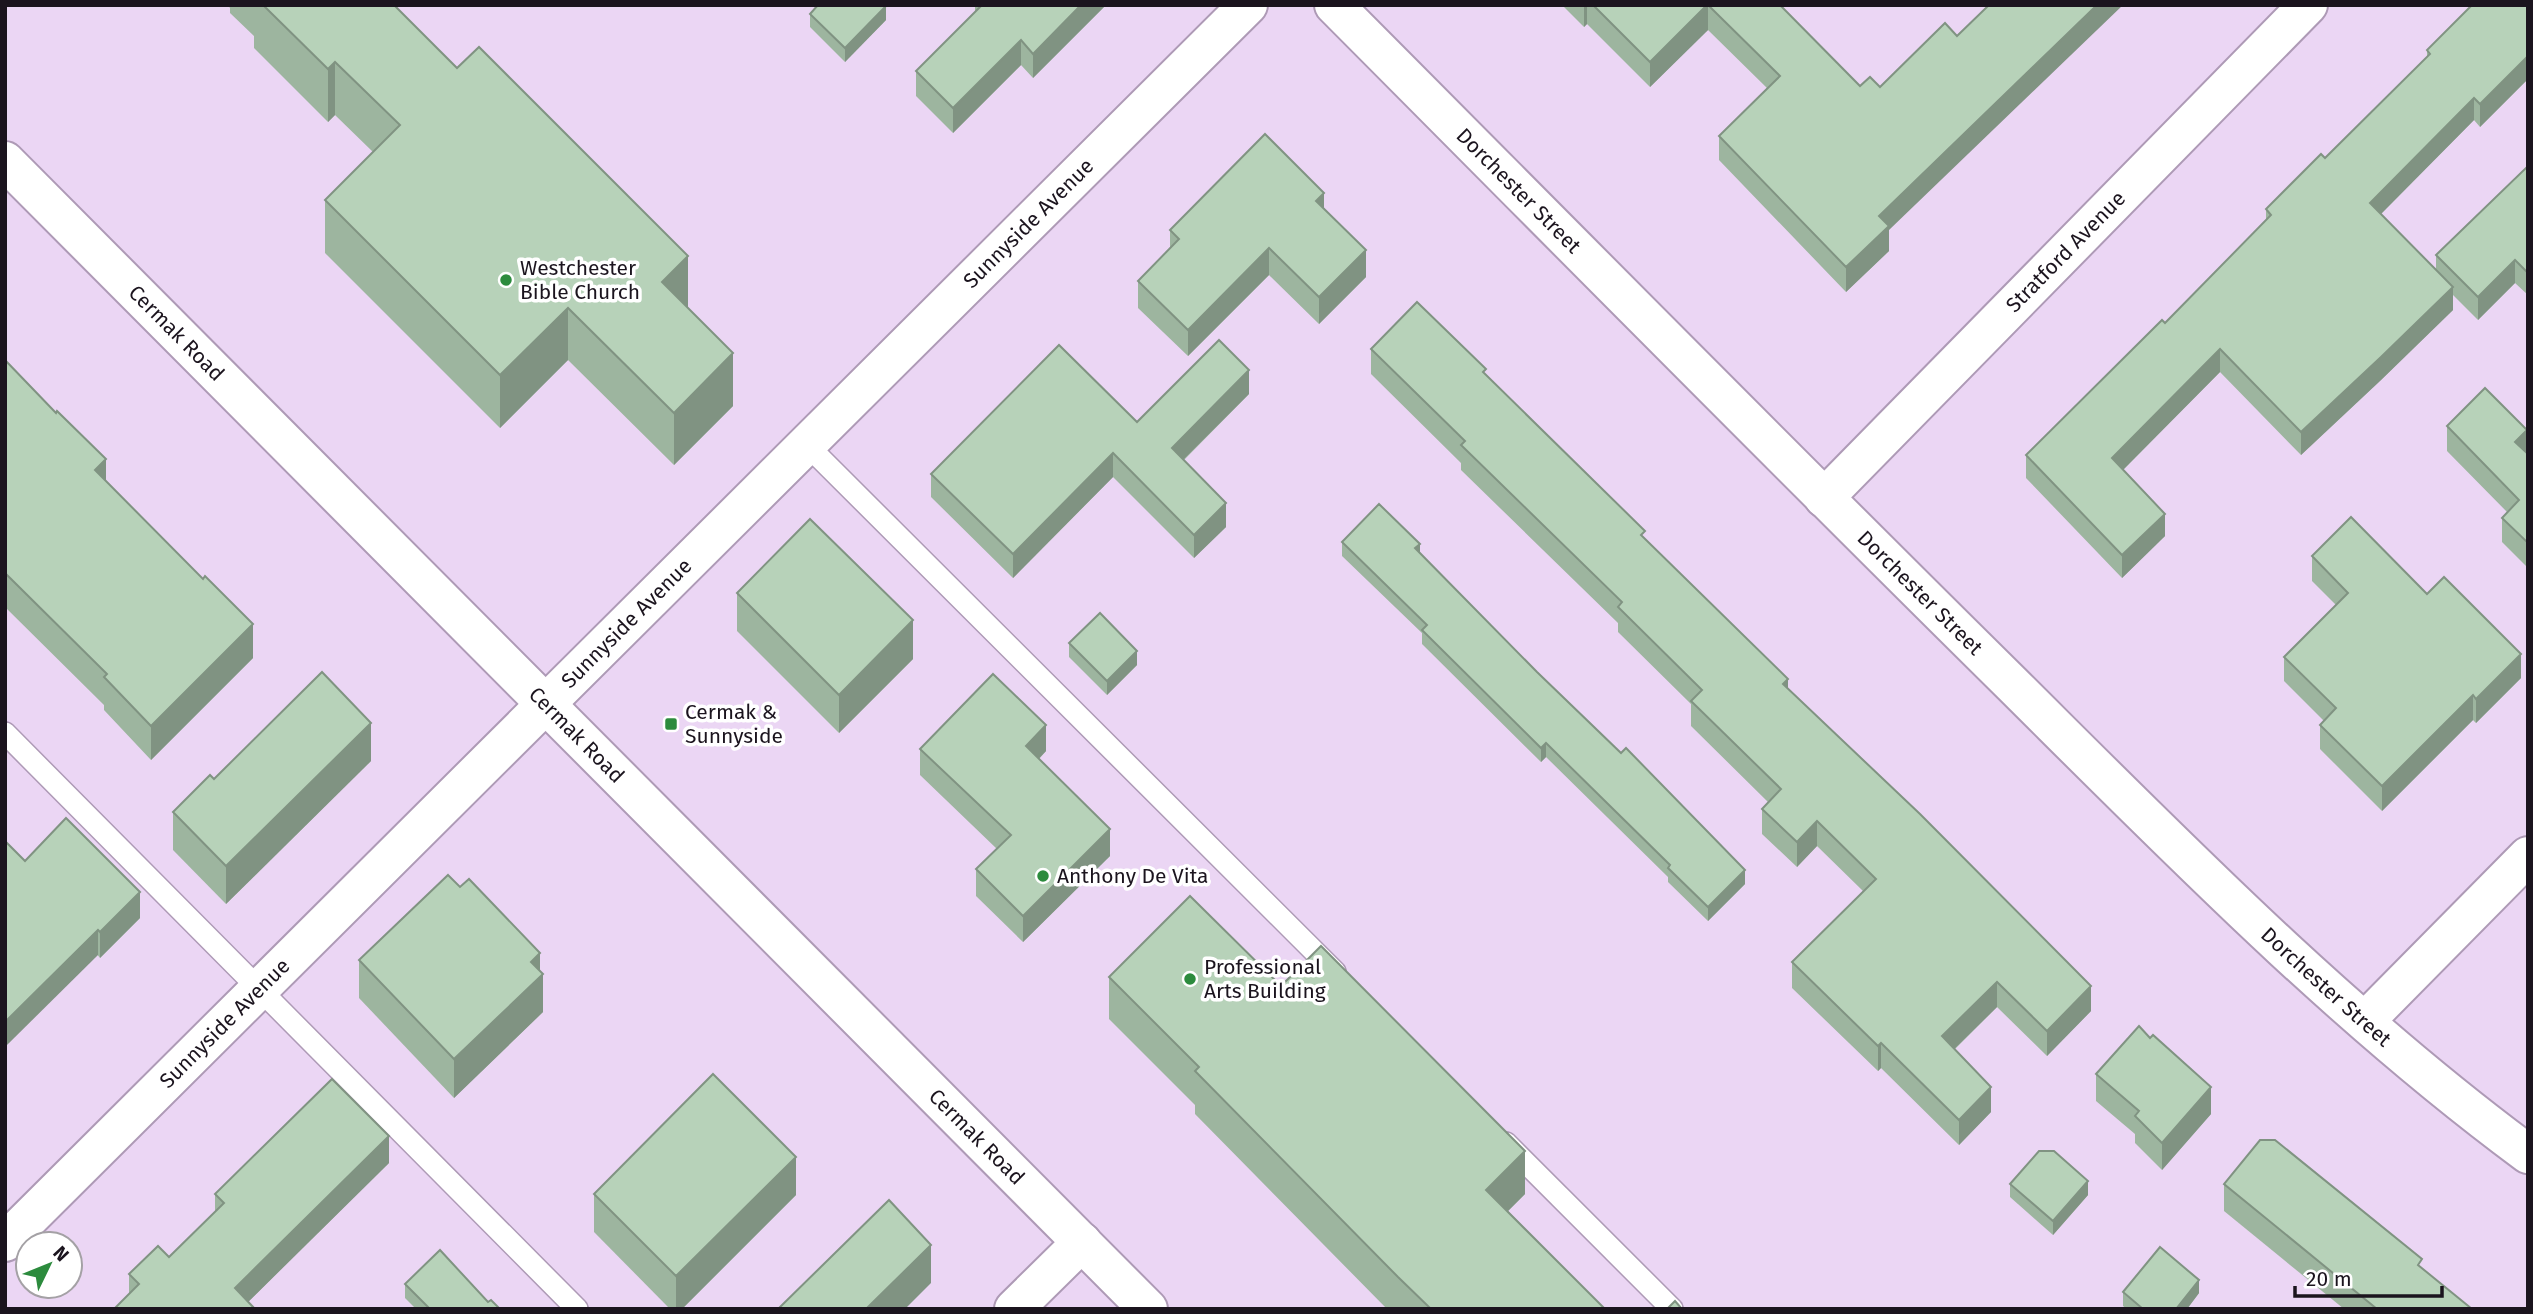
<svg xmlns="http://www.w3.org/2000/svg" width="2533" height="1314" font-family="'Fira Sans',sans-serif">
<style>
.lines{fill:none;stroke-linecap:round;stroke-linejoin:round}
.service-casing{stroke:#ae9ab6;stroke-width:24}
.minor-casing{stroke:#ae9ab6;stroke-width:42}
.primary-casing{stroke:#ae9ab6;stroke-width:42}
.service{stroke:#fff;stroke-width:21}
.minor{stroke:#fff;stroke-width:38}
.primary{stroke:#fff;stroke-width:38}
.wall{fill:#9db59f}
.shaded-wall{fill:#809382}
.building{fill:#b7d2b9;stroke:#809382;stroke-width:2}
.poi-dot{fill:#2c8b3d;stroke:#fff;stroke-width:2.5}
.labels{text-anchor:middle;stroke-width:7;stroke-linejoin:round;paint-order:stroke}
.street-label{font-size:21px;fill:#1b141e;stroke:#fff}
.poi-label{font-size:21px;fill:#1b141e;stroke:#fff;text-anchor:start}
</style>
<rect width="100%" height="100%" fill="#ebd6f4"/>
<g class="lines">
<defs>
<g id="service">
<polyline points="806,444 1335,972"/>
<polyline points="5,733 577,1309"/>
<polyline points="1506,1143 1672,1309"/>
</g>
<g id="minor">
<path id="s1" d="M1334,5C1559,231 1784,459 2011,683C2176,847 2340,1015 2528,1154"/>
<path id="s2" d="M1824,498L2308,5"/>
<polyline points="2365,1021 2528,856"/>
<path id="s3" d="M5,1242L1248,5"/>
<polyline points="1014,1309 1082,1242"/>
</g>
<g id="primary">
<path id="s4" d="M5,161L1148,1309"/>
</g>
</defs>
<use href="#service" class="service-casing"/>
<use href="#minor" class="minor-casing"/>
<use href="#primary" class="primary-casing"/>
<use href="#service" class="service"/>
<use href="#minor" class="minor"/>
<use href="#primary" class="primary"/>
</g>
<g class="wall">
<polygon points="228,5 394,5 688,308 733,406 674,465 568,360 500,428 325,253 325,200 373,152 335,115 328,122 254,48 254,36 230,13 230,8"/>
<polygon points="975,5 1105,5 1105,6 1033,78 1021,65 953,133 916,96 916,71 975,12"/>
<polygon points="1562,5 1780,5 1889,230 1889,251 1846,292 1719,160 1719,136 1767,88 1708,30 1650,87 1587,24 1584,27"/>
<polygon points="2528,5 2528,79 2480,127 2474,120 2381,214 2436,269 2436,255 2528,166 2528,295 2515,283 2478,320 2453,295 2453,310 2381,380 2301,455 2220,372 2123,470 2165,536 2122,578 2026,478 2026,455 2165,323 2266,220 2266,209 2325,158 2427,57 2427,50"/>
<polygon points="810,14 886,20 845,62 810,27"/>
<polygon points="1324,208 1366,277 1319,324 1269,275 1188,356 1138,308 1138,281 1170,248 1170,230"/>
<polygon points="1371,349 1486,375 1788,689 2091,1011 2047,1056 1997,1007 1955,1049 1991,1112 1959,1145 1881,1068 1878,1071 1792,988 1792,962 1863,891 1817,846 1797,867 1762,834 1762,809 1768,802 1691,726 1691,704 1618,632 1618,623 1461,470 1461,463 1371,374"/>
<polygon points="5,360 253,658 151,760 104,710 104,705 5,607"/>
<polygon points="1249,394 1184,460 1226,527 1194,558 1113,477 1013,578 931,497 931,474"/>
<polygon points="2447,426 2528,454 2528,568 2502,542 2502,518 2507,512 2447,451"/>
<polygon points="1342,542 1420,553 1745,884 1708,921 1668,882 1668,877 1546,757 1541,762 1422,644 1422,633 1342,556"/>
<polygon points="2312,556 2427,594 2521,678 2476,723 2473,720 2382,811 2320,749 2320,725 2324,721 2284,681 2284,657 2336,605 2312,581"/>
<polygon points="737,593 913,659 839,733 737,631"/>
<polygon points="1069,643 1137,665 1107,695 1069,657"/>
<polygon points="920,749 1046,751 1039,759 1110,856 1023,942 976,896 976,869 997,849 920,775"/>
<polygon points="371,761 226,904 173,850 173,812 214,779"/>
<polygon points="25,861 140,918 100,958"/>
<polygon points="359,960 543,1012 454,1098 359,998"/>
<polygon points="1109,977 1281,986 1525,1194 1508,1211 1605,1309 1387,1309 1195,1114 1195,1105 1109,1019"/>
<polygon points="2096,1074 2211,1114 2162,1170 2135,1143 2135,1134 2096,1101"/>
<polygon points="389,1163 248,1302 129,1294 129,1274 169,1257 215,1212 215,1194"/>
<polygon points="2010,1184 2088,1195 2053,1235 2010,1197"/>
<polygon points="2224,1184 2422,1268 2472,1309 2344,1309 2224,1211"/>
<polygon points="594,1194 796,1195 682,1309 670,1309 594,1232"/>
<polygon points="405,1284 488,1302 500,1309 416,1309 405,1298"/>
<polygon points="2123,1292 2199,1293 2187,1309 2127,1309 2123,1306"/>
</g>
<g class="shaded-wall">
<polygon points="1081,5 1105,5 1105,6 1033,78 1033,54"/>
<polygon points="1584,5 1587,5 1587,24 1584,27"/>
<polygon points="1708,5 1708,30 1650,87 1650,62"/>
<polygon points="2097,5 2123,5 1889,230 1889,251 1846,292 1846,267 1879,216"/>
<polygon points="886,6 886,20 845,62 845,48"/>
<polygon points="1021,40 1021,65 953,133 953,108"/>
<polygon points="2528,56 2528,79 2480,127 2480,104"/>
<polygon points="335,62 335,115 328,122 328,69"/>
<polygon points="2474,98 2474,120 2370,225 2370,203"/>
<polygon points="1324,193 1324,220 1316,201"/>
<polygon points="1269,248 1269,275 1188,356 1188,330"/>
<polygon points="1366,250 1366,277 1319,324 1319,297"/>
<polygon points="688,256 688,308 662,282"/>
<polygon points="2515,260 2515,283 2478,320 2478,297"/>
<polygon points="2453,287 2453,310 2381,380 2301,455 2301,432"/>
<polygon points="568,308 568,360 500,428 500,375"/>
<polygon points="2220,349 2220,372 2112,481 2112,458"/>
<polygon points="733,353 733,406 674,465 674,413"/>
<polygon points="1249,370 1249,394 1172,471 1172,448"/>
<polygon points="2527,430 2527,455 2515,442"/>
<polygon points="1113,453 1113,477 1013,578 1013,554"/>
<polygon points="106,459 106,493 95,470"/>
<polygon points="1226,503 1226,527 1194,558 1194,535"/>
<polygon points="2165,514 2165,536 2122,578 2122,555"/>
<polygon points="1420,544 1420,557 1415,548"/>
<polygon points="913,620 913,659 839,733 839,695"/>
<polygon points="253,624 253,658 151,760 151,726"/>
<polygon points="1137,651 1137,665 1107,695 1107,681"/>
<polygon points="2521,654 2521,678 2476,723 2476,699"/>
<polygon points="1788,679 1788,704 1783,684"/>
<polygon points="2473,695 2473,720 2382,811 2382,786"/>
<polygon points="371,723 371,761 226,904 226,866"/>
<polygon points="1046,725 1046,751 1026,772 1026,746"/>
<polygon points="1546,743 1546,757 1541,762 1541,748"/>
<polygon points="1817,821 1817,846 1797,867 1797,842"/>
<polygon points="1110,829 1110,856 1023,942 1023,916"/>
<polygon points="1745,870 1745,884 1708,921 1708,907"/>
<polygon points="140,892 140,918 100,958 100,932"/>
<polygon points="98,930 98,955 5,1047 5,1022"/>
<polygon points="540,953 540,976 543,974 543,1012 454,1098 454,1059 531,962"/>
<polygon points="1997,982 1997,1007 1942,1061 1942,1036"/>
<polygon points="2091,986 2091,1011 2047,1056 2047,1031"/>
<polygon points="1881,1043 1881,1068 1878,1071 1878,1046"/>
<polygon points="1991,1087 1991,1112 1959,1145 1959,1120"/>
<polygon points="2211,1087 2211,1114 2162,1170 2162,1143"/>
<polygon points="389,1136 389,1163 241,1309 235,1288"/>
<polygon points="1525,1151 1525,1194 1486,1233 1486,1190"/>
<polygon points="796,1157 796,1195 682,1309 676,1309 676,1276"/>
<polygon points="2088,1181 2088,1195 2053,1235 2053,1221"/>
<polygon points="931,1245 931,1283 905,1309 866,1309"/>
<polygon points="2199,1280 2199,1293 2187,1309 2176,1309"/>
</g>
<g class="building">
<polygon points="263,5 394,5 457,68 479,47 688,256 662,282 733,353 674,413 568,308 500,375 325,200 400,125 335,62 328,69"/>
<polygon points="818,5 885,5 886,6 845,48 810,14"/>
<polygon points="980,5 1081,5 1033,54 1021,40 953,108 916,71 981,6"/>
<polygon points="1593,5 1707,5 1650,62"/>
<polygon points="1708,5 1780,5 1860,86 1870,77 1880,87 1945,23 1957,36 1989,5 2097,5 1879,216 1889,226 1846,267 1719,136 1780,76"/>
<polygon points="2472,5 2528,5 2528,56 2480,104 2474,98 2370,203 2453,287 2381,357 2301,432 2220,349 2112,458 2165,514 2122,555 2026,455 2162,320 2165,323 2271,215 2266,209 2321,154 2325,158 2430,54 2427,50"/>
<polygon points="1265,134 1324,193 1316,201 1366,250 1319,297 1269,248 1188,330 1138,281 1179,239 1170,230"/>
<polygon points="2528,166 2528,273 2515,260 2478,297 2436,255"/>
<polygon points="1417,302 1486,369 1483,372 1645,531 1641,535 1788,679 1783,684 1920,814 2091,986 2047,1031 1997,982 1942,1036 1991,1087 1959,1120 1881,1043 1878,1046 1792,962 1876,879 1817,821 1797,842 1762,809 1781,789 1691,701 1702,690 1618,607 1622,602 1461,445 1465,441 1371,349"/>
<polygon points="1219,340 1249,370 1172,448 1226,503 1194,535 1113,453 1013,554 931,474 1059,345 1137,422"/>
<polygon points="5,360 56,413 57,411 106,459 95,470 203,579 205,576 253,624 151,726 104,677 107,674 5,573"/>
<polygon points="2485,388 2527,430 2515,442 2528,454 2528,543 2502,518 2519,500 2447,426"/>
<polygon points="1379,504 1420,544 1415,548 1537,672 1621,753 1626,748 1745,870 1708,907 1668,868 1670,865 1546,743 1541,748 1422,630 1427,625 1342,542"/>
<polygon points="2351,517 2427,594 2444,577 2521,654 2476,699 2473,695 2382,786 2320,725 2336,708 2284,657 2348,593 2312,556"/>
<polygon points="810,519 913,620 839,695 737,593"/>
<polygon points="1100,613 1137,651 1107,681 1069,643"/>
<polygon points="322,672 371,723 226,866 173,812 210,775 214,779"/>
<polygon points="993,674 1046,725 1026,746 1110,829 1023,916 976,869 1011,835 920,749"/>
<polygon points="66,818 140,892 100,932 98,930 5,1022 5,841 25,861"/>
<polygon points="448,875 460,887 469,879 540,953 531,962 543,974 454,1059 359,960"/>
<polygon points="1190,896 1281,986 1321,946 1525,1151 1486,1190 1605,1309 1431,1309 1398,1277 1195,1071 1199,1067 1109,977"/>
<polygon points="2139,1026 2150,1038 2153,1035 2211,1087 2162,1143 2135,1116 2139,1111 2096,1074"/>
<polygon points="713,1074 796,1157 676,1276 594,1194"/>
<polygon points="332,1079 389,1136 235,1288 255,1309 114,1309 139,1284 129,1274 158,1246 169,1257 224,1203 215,1194"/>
<polygon points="2260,1140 2275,1140 2422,1259 2418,1265 2472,1309 2377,1309 2224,1184"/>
<polygon points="2039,1151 2054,1151 2088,1181 2053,1221 2010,1184"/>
<polygon points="889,1200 931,1245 866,1309 778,1309"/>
<polygon points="2160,1247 2199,1280 2176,1309 2143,1309 2123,1292"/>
<polygon points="440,1250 488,1302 491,1300 500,1309 430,1309 405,1284"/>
<polygon points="1675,1301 1682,1309 1667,1309"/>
</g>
<g class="poi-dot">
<circle cx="506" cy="280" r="7"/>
<rect x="664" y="717" width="14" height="14" rx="3.5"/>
<circle cx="1043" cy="876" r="7"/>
<circle cx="1190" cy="979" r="7"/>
</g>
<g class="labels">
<g class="street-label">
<text dy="7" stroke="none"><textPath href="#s1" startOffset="262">Dorchester Street</textPath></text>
<text dy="7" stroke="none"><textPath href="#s3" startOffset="1444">Sunnyside Avenue</textPath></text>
<text dy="7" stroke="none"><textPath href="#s2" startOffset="345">Stratford Avenue</textPath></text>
<text dy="7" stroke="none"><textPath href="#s4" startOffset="243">Cermak Road</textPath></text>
<text dy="7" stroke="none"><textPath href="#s1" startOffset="830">Dorchester Street</textPath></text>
<text dy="7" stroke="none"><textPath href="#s3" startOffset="877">Sunnyside Avenue</textPath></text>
<text dy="7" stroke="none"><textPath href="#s4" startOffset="810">Cermak Road</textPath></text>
<text dy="7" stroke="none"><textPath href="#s1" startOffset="1396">Dorchester Street</textPath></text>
<text dy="7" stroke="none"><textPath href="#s3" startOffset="310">Sunnyside Avenue</textPath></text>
<text dy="7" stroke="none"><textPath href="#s4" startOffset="1377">Cermak Road</textPath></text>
</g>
<g class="poi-label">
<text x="520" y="275">Westchester<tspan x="520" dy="24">Bible Church</tspan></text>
<text x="685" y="719">Cermak &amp;<tspan x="685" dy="24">Sunnyside</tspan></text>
<text x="1057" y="883">Anthony De Vita</text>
<text x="1204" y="974">Professional<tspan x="1204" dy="24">Arts Building</tspan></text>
</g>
</g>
<rect width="2533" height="1314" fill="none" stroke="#1b141e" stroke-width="14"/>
<g transform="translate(49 1265) rotate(47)"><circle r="33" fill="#ffffff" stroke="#a4a1a5" stroke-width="2"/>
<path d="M0-5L12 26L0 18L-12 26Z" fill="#2c8b3d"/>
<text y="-10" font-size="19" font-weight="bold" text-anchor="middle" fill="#1b141e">N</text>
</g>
<path d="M2295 1286v10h147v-10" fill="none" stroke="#1b141e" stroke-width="3.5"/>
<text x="2306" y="1286" font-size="21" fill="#1b141e" stroke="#ffffff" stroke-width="5" paint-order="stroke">20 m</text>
</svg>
